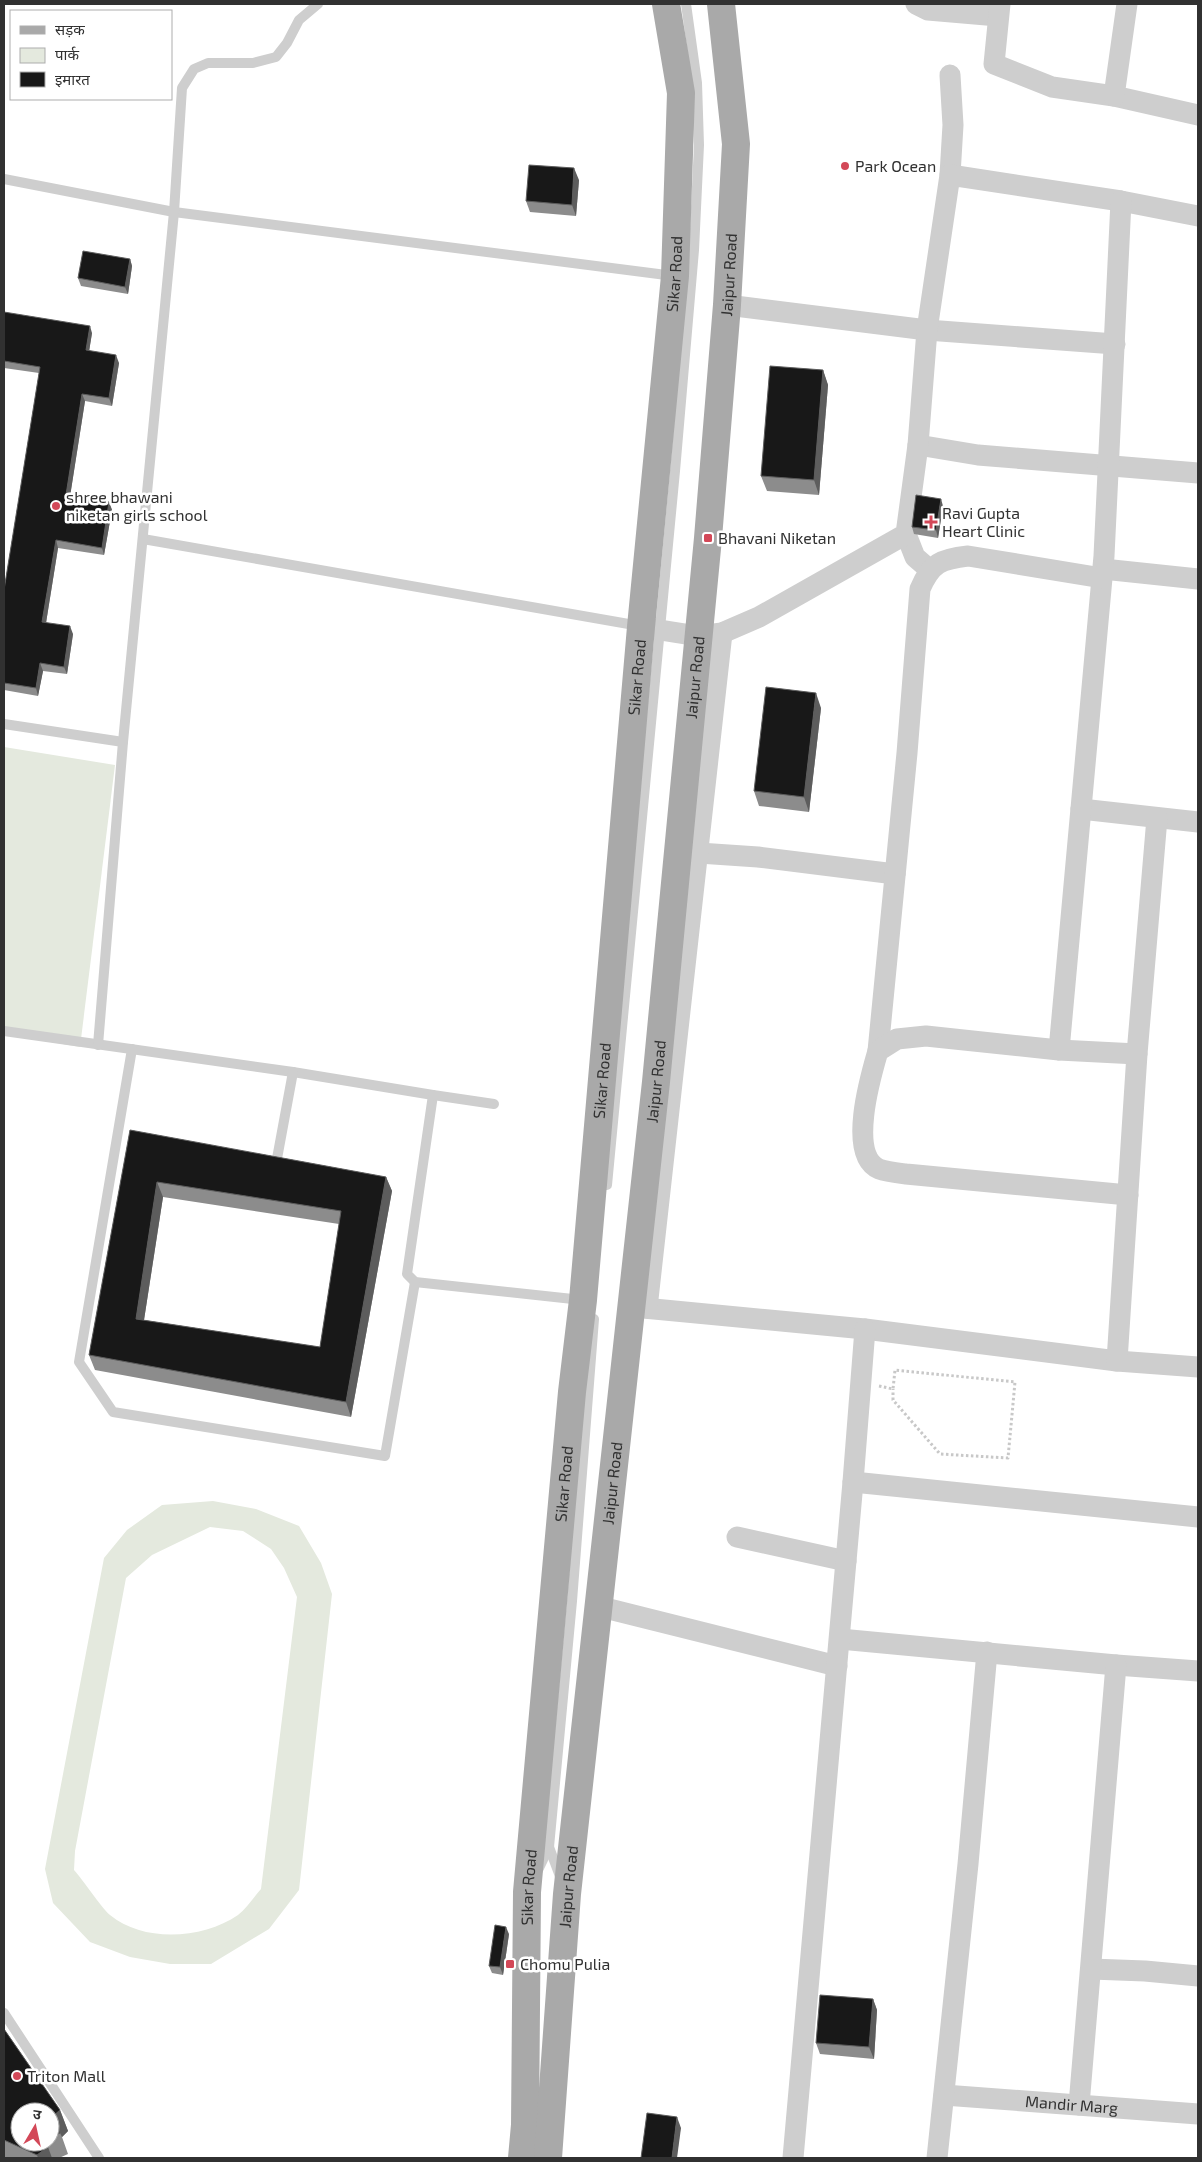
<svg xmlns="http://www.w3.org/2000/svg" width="1202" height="2162" font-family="'Exo 2','Noto Sans Devanagari',sans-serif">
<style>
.green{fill:#e4e9de;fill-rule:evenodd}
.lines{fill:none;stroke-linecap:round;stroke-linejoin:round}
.path{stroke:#c8c8c8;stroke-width:3;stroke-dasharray:2.5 2.5;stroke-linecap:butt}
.service{stroke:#cecece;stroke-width:10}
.minor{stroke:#cecece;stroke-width:21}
.primary{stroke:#a9a9a9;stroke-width:28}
.wall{fill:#8c8c8c;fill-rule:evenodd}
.shaded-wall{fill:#5d5d5d}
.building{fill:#181818;stroke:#5d5d5d;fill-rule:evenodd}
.poi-dot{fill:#d34858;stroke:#fff;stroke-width:2}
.labels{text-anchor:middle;stroke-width:5;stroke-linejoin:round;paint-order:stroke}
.poi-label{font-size:16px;fill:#313131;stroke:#fff;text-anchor:start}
.street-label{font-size:16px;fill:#313131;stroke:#fff}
</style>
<rect width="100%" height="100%" fill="#fff"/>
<g class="green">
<polygon points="4,747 115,765 80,1047 4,1034"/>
<path d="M213,1501L256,1509L299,1526L321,1563L332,1594L299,1890L269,1929L211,1964H170L130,1957L90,1942L53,1903L45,1869L104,1558L127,1530L162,1505ZM210,1527L243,1531L271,1549L284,1568L297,1597L261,1889C254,1897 246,1909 238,1915C203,1939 144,1943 110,1915C100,1906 84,1881 74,1870L75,1851L126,1578L152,1555Z"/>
</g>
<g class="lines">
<polyline class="path" points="879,1386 893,1389 895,1370 1015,1382 1008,1458 940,1454 893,1400 893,1389"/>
<g class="service">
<polyline points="4,179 174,212 674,276"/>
<polyline points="143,539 640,626"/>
<polyline points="4,724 123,742"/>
<polyline points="4,1031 293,1072 433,1095 407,1274 415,1282 582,1300"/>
<polyline points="98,1045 123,742 174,212 182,88 194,69 208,63 253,63 276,57 287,43 299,20 318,4"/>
<polyline points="132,1049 79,1362 113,1412 385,1456 415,1282"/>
<polyline points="433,1095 494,1104"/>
<polyline points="276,1164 293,1072"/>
<polyline points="607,1185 675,471 694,250 699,145 697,83 686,4"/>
<polyline points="549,1847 561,1879"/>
<polyline points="538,1870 549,1847 572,1601 594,1319"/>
<polyline points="4,2013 99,2158"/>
</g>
<g class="minor">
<polyline points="916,4 928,10 998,16"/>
<polyline points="1000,4 994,64 1052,87 1114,96 1198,115"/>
<polyline points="950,75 953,125 950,175"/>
<polyline points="1114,96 1127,4"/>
<polyline points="727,305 927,330 1115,344"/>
<polyline points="918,445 978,455 1198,473"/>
<polyline points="906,534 915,557 930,570"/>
<polyline points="1103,569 1198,579"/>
<polyline points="641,627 698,636 722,633 759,617 906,534 918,445 927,330 950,175 1121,201 1198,216"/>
<polyline points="1081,809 1198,822"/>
<polyline points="684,852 758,857 895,874"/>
<polyline points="1059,1050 1104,556 1121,201"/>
<path d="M878,1051L907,753L920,589C931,563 941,559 968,556L1102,578"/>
<path d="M1128,1195L906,1174C898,1173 887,1172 879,1169C847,1155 871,1075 878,1051L897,1039L926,1036L1059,1050L1137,1054"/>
<polyline points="633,1307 865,1329 1117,1361 1198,1367"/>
<polyline points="647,1308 722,633"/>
<polyline points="1117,1361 1137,1054 1157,818"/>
<polyline points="853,1482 1198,1517"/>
<polyline points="737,1537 846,1561"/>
<polyline points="597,1606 837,1666"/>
<polyline points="840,1639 1116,1665 1198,1671"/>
<polyline points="1091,1969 1145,1971 1198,1976"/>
<path id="s1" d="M944,2095L1198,2114"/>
<polyline points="1079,2105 1116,1665"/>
<polyline points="793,2158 853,1482 865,1329"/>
<polyline points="937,2158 968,1864 987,1652"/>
</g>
<g class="primary">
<path id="s2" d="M522,2158L525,2125L527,1892L572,1392L583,1300L641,627L675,276L681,93L666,4"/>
<path id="s3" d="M548,2158L567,1894L656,1082L708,538L727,305L736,144L721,4"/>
</g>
</g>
<g class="wall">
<polygon points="579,180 576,216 530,212 526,201"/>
<polygon points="130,259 132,266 128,294 81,286 78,278"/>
<polygon points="4,312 92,333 89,351 119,363 112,406 85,401 70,496 109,502 112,510 104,555 58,548 46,623 73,634 67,674 43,671 38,696 4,690 4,590 39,373 4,368"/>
<polygon points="823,370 828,385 819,495 767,491 761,476"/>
<polygon points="943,506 938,538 914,534 912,527"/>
<polygon points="821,708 809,812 759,806 754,791"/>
<path d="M130,1130L386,1177L392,1191L351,1417L95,1370L89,1355ZM163,1197L339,1224L320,1347L144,1320Z"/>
<polygon points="509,1934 503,1975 492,1973 489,1966"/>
<polygon points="873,1999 877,2010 874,2059 820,2054 816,2043"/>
<path d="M4,2029L60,2110L68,2131L62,2137L68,2154L59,2158H6L4,2157ZM50,2112V2142H20Z"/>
</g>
<g class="shaded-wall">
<polygon points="574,168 579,180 576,216 572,205"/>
<polygon points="130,259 132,266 128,294 125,287"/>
<polygon points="90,326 92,333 88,358 86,350"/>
<polygon points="116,355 119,363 112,406 109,398"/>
<polygon points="823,370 828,385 819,495 814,480"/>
<polygon points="82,394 85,401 69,503 66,495"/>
<polygon points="941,499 943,506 938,538 936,530"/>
<polygon points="109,502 112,510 104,555 102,548"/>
<polygon points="56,540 58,548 45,629 42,622"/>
<polygon points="70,626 73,634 67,674 64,667"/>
<polygon points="40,663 43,671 38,696 36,688"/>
<polygon points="816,693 821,708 809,812 804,797"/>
<polygon points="386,1177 392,1191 351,1417 346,1402"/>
<polygon points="157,1182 163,1197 142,1333 136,1319"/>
<polygon points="506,1927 509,1934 503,1975 500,1967"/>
<polygon points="873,1999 877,2010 874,2059 869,2047"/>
<polygon points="60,2110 68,2131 62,2137 60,2133 51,2118"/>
<polygon points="677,2117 681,2128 677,2158 672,2158"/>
<polygon points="48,2147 52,2158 38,2158 37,2155"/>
</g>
<g class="building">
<polygon points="529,165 574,168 572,205 526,201"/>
<polygon points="83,251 130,259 125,287 78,278"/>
<polygon points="4,312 90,326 86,350 116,355 109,398 82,394 66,495 109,502 102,548 56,540 42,622 70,626 64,667 40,663 36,688 4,683 4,590 40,367 4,361"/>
<polygon points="770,366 823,370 814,480 761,476"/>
<polygon points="916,495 941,499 936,530 912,527"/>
<polygon points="766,687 816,693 804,797 754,791"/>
<path d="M130,1130L386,1177L346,1402L89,1355ZM157,1182L341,1211L320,1347L136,1319Z"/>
<polygon points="495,1925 506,1927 500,1967 489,1966"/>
<polygon points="820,1995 873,1999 869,2047 816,2043"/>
<polygon points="4,2029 60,2110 51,2118 60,2133 50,2138 50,2112 20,2112 20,2142 44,2142 48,2147 37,2155 4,2140"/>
<polygon points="647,2113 677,2117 672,2158 641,2158"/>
</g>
<g class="poi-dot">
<circle cx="845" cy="166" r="5"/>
<circle cx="56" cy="506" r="5"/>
<path d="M928.5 514.5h5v5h5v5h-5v5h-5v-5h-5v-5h5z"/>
<rect x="703" y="533" width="10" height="10" rx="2.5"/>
<rect x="505" y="1959" width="10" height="10" rx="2.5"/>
<circle cx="17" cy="2076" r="5"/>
</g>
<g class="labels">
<g class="poi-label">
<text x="855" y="172">Park Ocean</text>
<text x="66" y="503">shree bhawani<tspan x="66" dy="18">niketan girls school</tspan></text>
<text x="942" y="519">Ravi Gupta<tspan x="942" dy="18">Heart Clinic</tspan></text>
<text x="718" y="544">Bhavani Niketan</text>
<text x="520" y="1970">Chomu Pulia</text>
<text x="27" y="2082">Triton Mall</text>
</g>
<g class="street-label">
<text dy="6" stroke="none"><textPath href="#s2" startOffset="1891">Sikar Road</textPath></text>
<text dy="6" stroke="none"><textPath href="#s3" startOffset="1892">Jaipur Road</textPath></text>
<text dy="6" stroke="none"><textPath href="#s2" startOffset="1486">Sikar Road</textPath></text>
<text dy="6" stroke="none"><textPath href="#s3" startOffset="1488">Jaipur Road</textPath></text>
<text dy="6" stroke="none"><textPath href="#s2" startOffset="1081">Sikar Road</textPath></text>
<text dy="6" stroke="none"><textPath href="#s3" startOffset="1082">Jaipur Road</textPath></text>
<text dy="6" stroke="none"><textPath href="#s2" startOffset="676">Sikar Road</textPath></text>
<text dy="6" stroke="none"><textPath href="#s3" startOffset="678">Jaipur Road</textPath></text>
<text dy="6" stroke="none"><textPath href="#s2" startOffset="271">Sikar Road</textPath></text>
<text dy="6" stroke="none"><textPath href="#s3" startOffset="272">Jaipur Road</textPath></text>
<text dy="6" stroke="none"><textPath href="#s1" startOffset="128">Mandir Marg</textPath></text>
</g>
</g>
<rect width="1202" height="2162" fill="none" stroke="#313131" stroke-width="10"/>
<rect x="10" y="10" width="162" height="90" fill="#ffffff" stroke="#adadad"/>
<rect x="20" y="26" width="25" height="8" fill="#a9a9a9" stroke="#adadad"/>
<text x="55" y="35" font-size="15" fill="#313131">सड़क</text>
<rect x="20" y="48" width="25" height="15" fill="#e4e9de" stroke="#adadad"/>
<text x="55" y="60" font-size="15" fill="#313131">पार्क</text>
<rect x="20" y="72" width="25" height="15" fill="#181818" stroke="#adadad"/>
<text x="55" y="85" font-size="15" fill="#313131">इमारत</text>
<g transform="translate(35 2127) rotate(9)"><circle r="24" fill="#ffffff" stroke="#adadad"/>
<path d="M0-4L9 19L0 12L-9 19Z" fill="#d34858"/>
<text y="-8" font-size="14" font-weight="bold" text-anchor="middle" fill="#313131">उ</text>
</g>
</svg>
